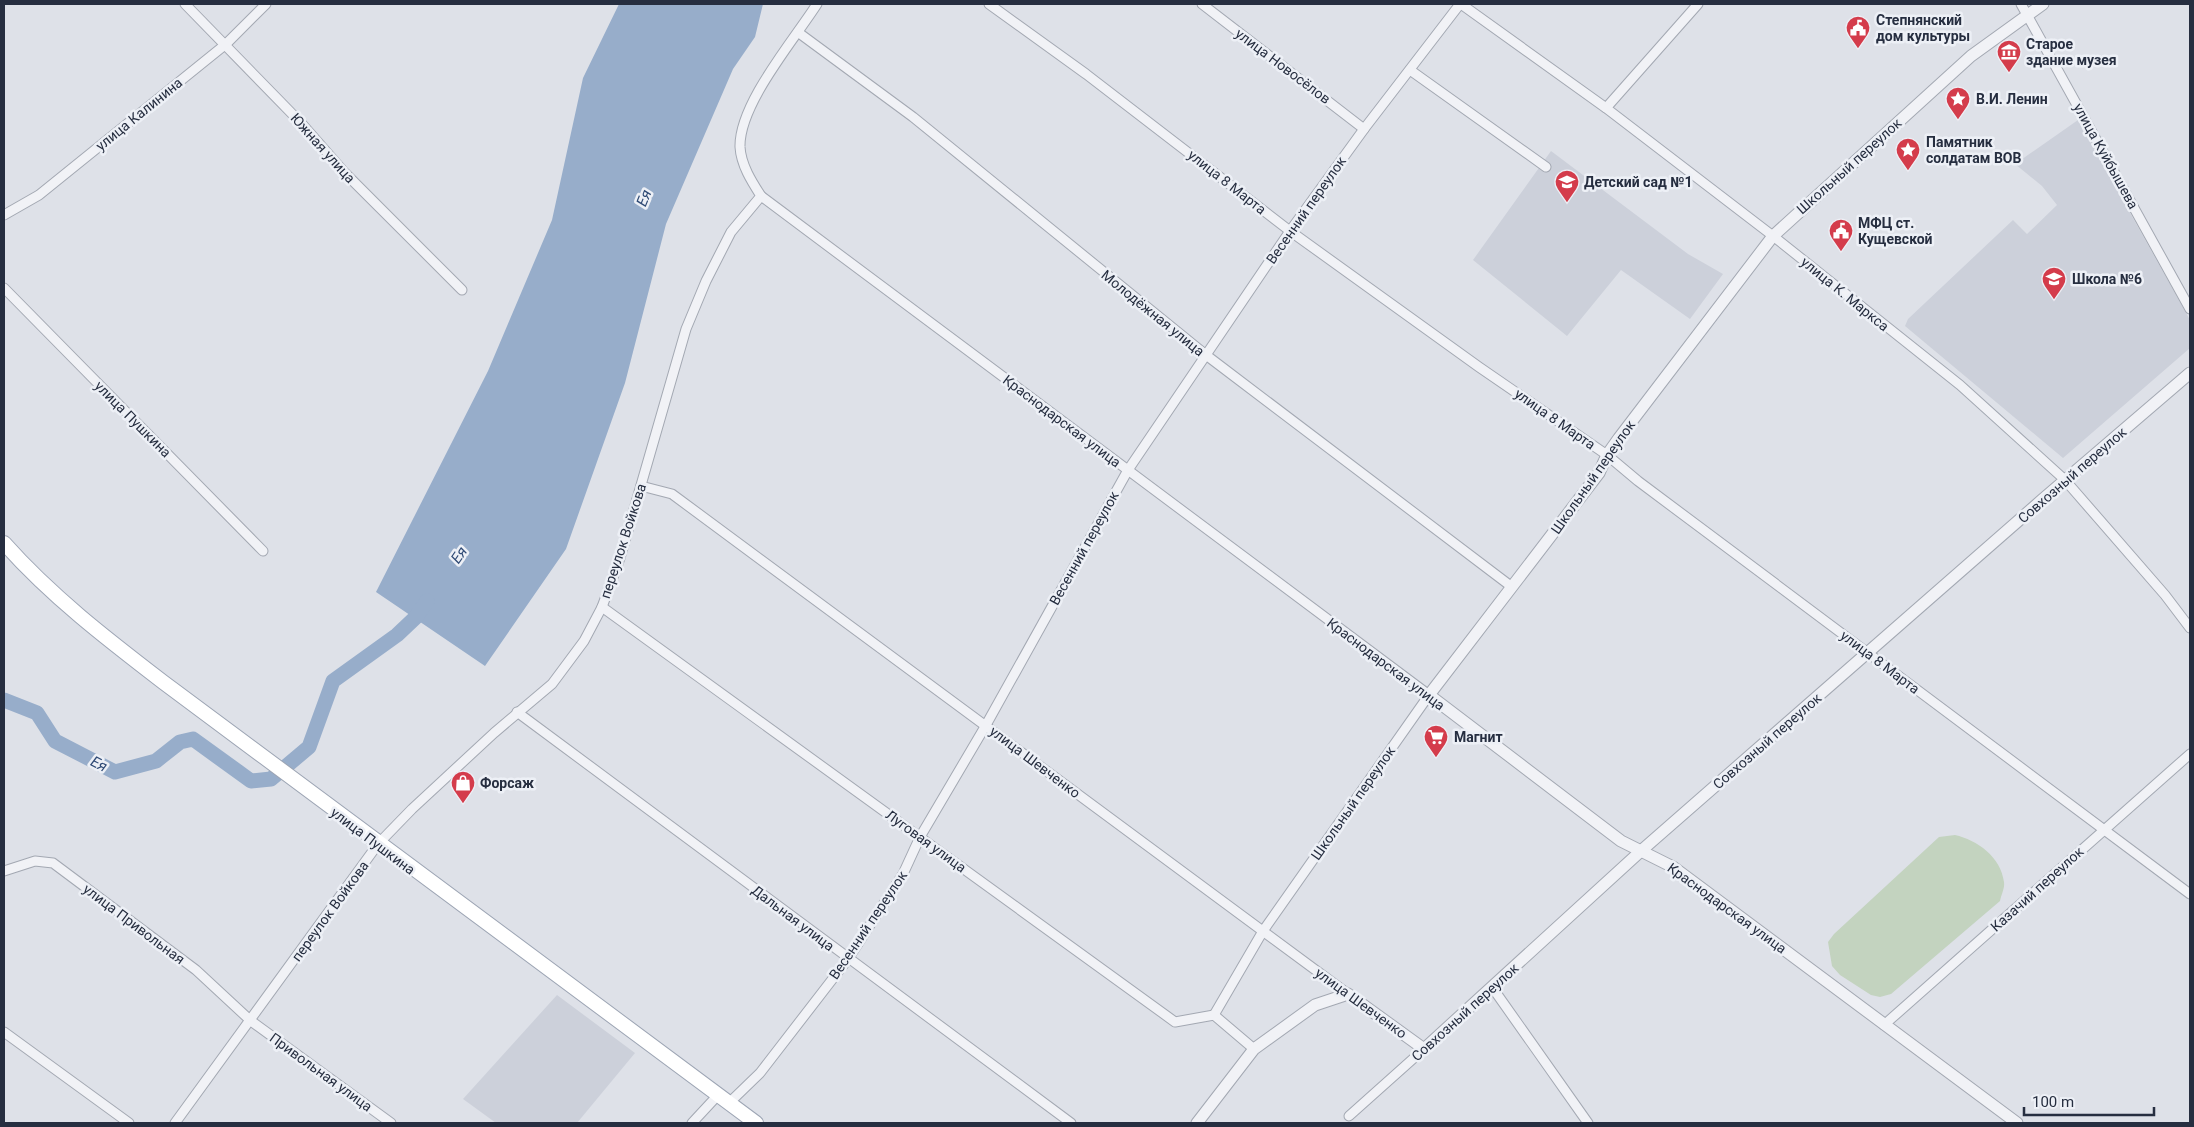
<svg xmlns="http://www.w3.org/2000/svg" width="2194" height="1127" font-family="Roboto,sans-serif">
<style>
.built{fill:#ccd0da}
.green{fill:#c3d3bf}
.water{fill:#97adca}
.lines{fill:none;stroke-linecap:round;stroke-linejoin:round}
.river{stroke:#97adca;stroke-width:15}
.minor-casing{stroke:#a3a8b2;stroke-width:11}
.tertiary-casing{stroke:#a3a8b2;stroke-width:13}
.primary-casing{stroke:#9da5b4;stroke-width:16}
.minor{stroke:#f1f2f6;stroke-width:9}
.tertiary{stroke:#f1f2f6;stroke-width:11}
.primary{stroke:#fff;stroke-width:14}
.labels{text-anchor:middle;stroke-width:5;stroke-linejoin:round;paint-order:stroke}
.poi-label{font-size:14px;font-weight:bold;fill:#262e40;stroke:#edf0f6;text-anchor:start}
.street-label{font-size:14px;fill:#262e40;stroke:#edf0f6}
.water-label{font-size:15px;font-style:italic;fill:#2f4a75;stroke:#edf0f6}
</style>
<rect width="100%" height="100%" fill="#dee1e8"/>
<g class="built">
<polygon points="2078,120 2190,320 2190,348 2063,458 1905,326 1908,319 2013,220 2027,234 2057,205 2042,186 2015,164"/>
<polygon points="1551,151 1688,254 1723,274 1690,319 1621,270 1567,336 1473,260"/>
<polygon points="557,995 635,1053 577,1123 496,1123 463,1099"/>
</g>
<path class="green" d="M1955,835C1977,840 2001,857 2004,882C2005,888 2001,895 2000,901L1891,994L1880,997L1871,995L1840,975L1832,966L1828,942L1834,934L1939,837Z"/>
<polygon class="water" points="619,4 763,4 755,37 733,69 666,224 625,383 566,549 485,666 376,592 488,371 552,220 583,78"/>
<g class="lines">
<polyline class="river" points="4,700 37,713 55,741 115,772 156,761 180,742 193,739 251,781 271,779 309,747 333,681 397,635 416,617 427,601"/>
<defs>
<g id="minor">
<polyline points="185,4 303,125 345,173 462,290"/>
<polyline points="989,4 1086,74 1290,231 1479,367 1607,455 1638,481 2190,894"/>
<polyline points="1202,4 1364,129"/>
<polyline points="1461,4 1606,108 1773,236 1960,385 2065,480 2165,595 2190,628"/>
<polyline points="2021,4 2190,309"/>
<polyline points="799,33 913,117 1206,355 1512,587"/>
<polyline points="1410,70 1546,167"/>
<polyline points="1606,108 1698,4"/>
<polyline points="761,196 1429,695 1263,931 1214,1015"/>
<polyline points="4,215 39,195 226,44 266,4"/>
<polyline points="4,288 263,551"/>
<polyline points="641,486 672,494 1348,994"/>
<polyline points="602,607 1175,1022 1214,1015 1254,1049"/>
<polyline points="517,712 1071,1123"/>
<polyline points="4,871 35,861 53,863 196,970 251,1021 391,1123"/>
<polyline points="1492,987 1588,1123"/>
<polyline points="1884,1025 2190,754"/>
<polyline points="4,1032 129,1123"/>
<polyline points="729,1103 760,1073 848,959 903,874 920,837 986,725 1128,470 1290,231 1364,129 1460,4"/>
<polyline points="1349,1116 1424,1049"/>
<path d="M175,1123L378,844L412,809L494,733L552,684L584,641L602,607L620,558L686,329L706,281L731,232L761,196C752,182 741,165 740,147C739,104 794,40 817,4"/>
<polyline points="692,1123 718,1095"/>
</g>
<g id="tertiary">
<polyline points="1197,1123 1254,1049 1315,1005 1348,994 1424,1049 1642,850 2042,500 2190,373"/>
<polyline points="2017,1123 1673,867 1621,841 1429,695 1599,473 1607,455 1619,438 1773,236 1971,56 2043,4"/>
</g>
<path id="primary" d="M4,543C51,596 107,639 163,682L756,1123"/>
</defs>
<use href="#minor" class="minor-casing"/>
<use href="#tertiary" class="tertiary-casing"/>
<use href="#primary" class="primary-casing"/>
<use href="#minor" class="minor"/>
<use href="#tertiary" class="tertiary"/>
<use href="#primary" class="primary"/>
</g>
<defs>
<symbol id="civic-pin" viewBox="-11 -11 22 30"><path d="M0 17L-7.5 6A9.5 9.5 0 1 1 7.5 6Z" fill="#d43c4b" stroke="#edf0f6"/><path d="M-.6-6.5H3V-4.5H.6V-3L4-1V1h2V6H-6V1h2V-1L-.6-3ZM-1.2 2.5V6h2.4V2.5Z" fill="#fff"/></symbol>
<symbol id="museum-pin" viewBox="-11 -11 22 30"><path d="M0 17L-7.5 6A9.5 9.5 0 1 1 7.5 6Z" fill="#d43c4b" stroke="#edf0f6"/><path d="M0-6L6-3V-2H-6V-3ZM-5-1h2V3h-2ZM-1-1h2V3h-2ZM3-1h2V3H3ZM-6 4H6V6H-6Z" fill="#fff"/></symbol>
<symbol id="sight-pin" viewBox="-11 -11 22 30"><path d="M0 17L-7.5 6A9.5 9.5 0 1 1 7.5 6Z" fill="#d43c4b" stroke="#edf0f6"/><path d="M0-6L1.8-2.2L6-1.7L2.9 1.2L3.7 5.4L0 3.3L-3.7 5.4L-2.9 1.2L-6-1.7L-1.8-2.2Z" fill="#fff"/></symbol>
<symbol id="school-pin" viewBox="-11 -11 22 30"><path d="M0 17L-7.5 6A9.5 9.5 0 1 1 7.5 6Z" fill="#d43c4b" stroke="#edf0f6"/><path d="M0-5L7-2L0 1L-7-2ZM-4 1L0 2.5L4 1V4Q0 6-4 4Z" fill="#fff"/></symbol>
<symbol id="supermarket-pin" viewBox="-11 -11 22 30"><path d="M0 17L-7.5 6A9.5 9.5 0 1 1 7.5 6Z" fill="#d43c4b" stroke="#edf0f6"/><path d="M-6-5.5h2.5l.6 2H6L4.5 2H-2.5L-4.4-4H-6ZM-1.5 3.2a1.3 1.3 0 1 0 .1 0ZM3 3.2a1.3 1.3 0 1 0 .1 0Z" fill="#fff"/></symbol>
<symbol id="shop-pin" viewBox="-11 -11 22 30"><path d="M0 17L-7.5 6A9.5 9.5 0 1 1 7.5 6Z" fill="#d43c4b" stroke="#edf0f6"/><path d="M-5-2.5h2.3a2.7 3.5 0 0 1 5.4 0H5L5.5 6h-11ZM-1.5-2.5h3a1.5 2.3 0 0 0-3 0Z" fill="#fff"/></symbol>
</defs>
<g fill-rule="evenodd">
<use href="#civic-pin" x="1844" y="14" width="28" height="38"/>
<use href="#museum-pin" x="1995" y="38" width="28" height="38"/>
<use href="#sight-pin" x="1944" y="85" width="28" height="38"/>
<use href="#sight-pin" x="1894" y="136" width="28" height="38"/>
<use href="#school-pin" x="1553" y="168" width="28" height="38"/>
<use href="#civic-pin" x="1827" y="217" width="28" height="38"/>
<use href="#school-pin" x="2040" y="265" width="28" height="38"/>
<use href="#supermarket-pin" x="1422" y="723" width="28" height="38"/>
<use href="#shop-pin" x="449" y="769" width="28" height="38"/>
</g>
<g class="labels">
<g class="poi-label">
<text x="1876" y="25">Степнянский<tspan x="1876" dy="16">дом культуры</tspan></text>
<text x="2026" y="49">Старое<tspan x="2026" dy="16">здание музея</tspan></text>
<text x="1976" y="104">В.И. Ленин</text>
<text x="1926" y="147">Памятник<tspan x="1926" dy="16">солдатам ВОВ</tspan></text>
<text x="1584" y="187">Детский сад №1</text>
<text x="1858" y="228">МФЦ ст.<tspan x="1858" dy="16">Кущевской</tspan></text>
<text x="2072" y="284">Школа №6</text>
<text x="1454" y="742">Магнит</text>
<text x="480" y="788">Форсаж</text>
</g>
<g class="street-label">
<text transform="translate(1283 66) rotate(37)" y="5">улица Новосёлов</text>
<text transform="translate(139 114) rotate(-39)" y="5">улица Калинина</text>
<text transform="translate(323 148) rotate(48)" y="5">Южная улица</text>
<text transform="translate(2106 156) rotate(61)" y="5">улица Куйбышева</text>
<text transform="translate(1849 166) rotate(-42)" y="5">Школьный переулок</text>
<text transform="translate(1227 182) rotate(38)" y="5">улица 8 Марта</text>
<text transform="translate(1306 210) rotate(-55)" y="5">Весенний переулок</text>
<text transform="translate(1845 294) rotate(39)" y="5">улица К. Маркса</text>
<text transform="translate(1153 313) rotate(39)" y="5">Молодёжная улица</text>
<text transform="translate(133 419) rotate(45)" y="5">улица Пушкина</text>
<text transform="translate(1555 419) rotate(35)" y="5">улица 8 Марта</text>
<text transform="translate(1062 421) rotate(37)" y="5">Краснодарская улица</text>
<text transform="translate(2072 475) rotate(-41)" y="5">Совхозный переулок</text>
<text transform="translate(1593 477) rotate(-55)" y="5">Школьный переулок</text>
<text transform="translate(623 541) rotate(-72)" y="5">переулок Войкова</text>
<text transform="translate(1084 548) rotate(-61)" y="5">Весенний переулок</text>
<text transform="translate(1880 662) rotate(37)" y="5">улица 8 Марта</text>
<text transform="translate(1386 664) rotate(37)" y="5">Краснодарская улица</text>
<text transform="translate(1767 741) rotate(-41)" y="5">Совхозный переулок</text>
<text transform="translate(1035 762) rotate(37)" y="5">улица Шевченко</text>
<text transform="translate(1353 803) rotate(-55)" y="5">Школьный переулок</text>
<text transform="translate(373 841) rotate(37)" y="5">улица Пушкина</text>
<text transform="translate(926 841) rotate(36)" y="5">Луговая улица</text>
<text transform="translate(2037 889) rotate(-42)" y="5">Казачий переулок</text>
<text transform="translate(1727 908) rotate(36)" y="5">Краснодарская улица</text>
<text transform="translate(330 911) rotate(-54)" y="5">переулок Войкова</text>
<text transform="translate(793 918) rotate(37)" y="5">Дальная улица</text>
<text transform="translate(134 924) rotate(37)" y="5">улица Привольная</text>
<text transform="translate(868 925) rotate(-56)" y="5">Весенний переулок</text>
<text transform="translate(1361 1003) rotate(36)" y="5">улица Шевченко</text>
<text transform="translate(1465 1012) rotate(-42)" y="5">Совхозный переулок</text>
<text transform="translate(321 1072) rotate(36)" y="5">Привольная улица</text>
</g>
<g class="water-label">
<text transform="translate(644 198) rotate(-68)" y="5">Ея</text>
<text transform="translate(459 555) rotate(-55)" y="5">Ея</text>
<text transform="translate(99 764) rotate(27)" y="5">Ея</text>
</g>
</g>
<rect width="2194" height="1127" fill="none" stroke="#262e40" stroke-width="10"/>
<path d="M2024 1107v8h130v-8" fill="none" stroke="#262e40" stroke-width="2.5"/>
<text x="2032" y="1107" font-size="15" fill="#262e40" stroke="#edf0f6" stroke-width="4" paint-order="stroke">100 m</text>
</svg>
